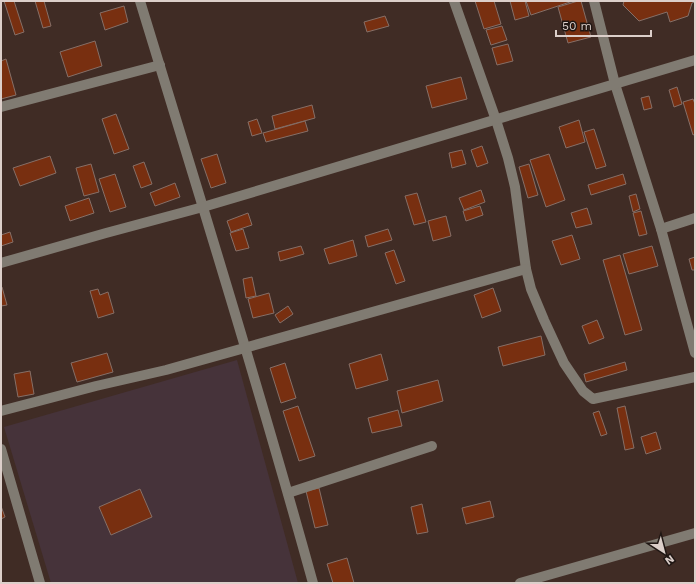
<svg xmlns="http://www.w3.org/2000/svg" width="696" height="584" font-family="'Work Sans',sans-serif">
<style>
.commercial{fill:#46333a}
.building{fill:#782f10;stroke:#866f67}
.lines{fill:none;stroke-linecap:round;stroke-linejoin:round}
.minor{stroke:#807b72;stroke-width:10}
</style>
<rect width="100%" height="100%" fill="#402c25"/>
<polygon class="commercial" points="237,360 298,583 51,583 4,427"/>
<g class="building">
<polygon points="4,1 14,1 24,32 15,35"/>
<polygon points="35,1 44,1 51,26 43,28"/>
<polygon points="475,1 494,1 501,24 484,29"/>
<polygon points="510,1 525,1 529,16 515,20"/>
<polygon points="526,1 573,1 531,15"/>
<polygon points="578,1 581,1 591,37 568,43 558,7"/>
<polygon points="624,1 695,1 695,2 692,3 688,16 670,22 667,12 639,21 623,5"/>
<polygon points="124,6 128,22 105,30 100,13"/>
<polygon points="385,16 389,26 367,32 364,22"/>
<polygon points="502,26 507,40 491,45 486,30"/>
<polygon points="95,41 102,66 68,77 60,52"/>
<polygon points="508,44 513,61 497,65 492,48"/>
<polygon points="6,59 16,95 1,99 1,61"/>
<polygon points="461,77 467,99 432,108 426,86"/>
<polygon points="677,87 682,104 674,107 669,90"/>
<polygon points="649,96 652,108 644,110 641,98"/>
<polygon points="693,99 695,104 695,134 693,135 683,102"/>
<polygon points="312,105 315,118 275,129 272,116"/>
<polygon points="116,114 129,149 114,154 102,119"/>
<polygon points="257,119 262,133 252,136 248,122"/>
<polygon points="579,120 585,142 566,148 559,127"/>
<polygon points="305,121 308,131 266,142 263,133"/>
<polygon points="594,129 606,166 596,169 584,132"/>
<polygon points="482,146 488,163 477,167 471,150"/>
<polygon points="462,150 466,164 452,168 449,153"/>
<polygon points="217,154 226,183 211,188 201,159"/>
<polygon points="549,154 565,200 546,207 530,160"/>
<polygon points="50,156 56,173 20,186 13,168"/>
<polygon points="144,162 152,184 141,188 133,166"/>
<polygon points="91,164 99,192 84,196 76,168"/>
<polygon points="529,164 538,195 528,198 519,167"/>
<polygon points="115,174 126,207 110,212 99,179"/>
<polygon points="623,174 626,184 591,195 588,185"/>
<polygon points="175,183 180,197 155,206 150,193"/>
<polygon points="481,190 485,202 464,210 459,198"/>
<polygon points="417,193 426,222 414,225 405,196"/>
<polygon points="636,194 640,209 633,212 629,196"/>
<polygon points="89,198 94,213 70,221 65,206"/>
<polygon points="480,206 483,215 466,221 463,211"/>
<polygon points="587,208 592,224 576,228 571,213"/>
<polygon points="641,211 647,234 639,236 633,213"/>
<polygon points="248,213 252,225 231,232 227,221"/>
<polygon points="446,216 451,236 433,241 428,221"/>
<polygon points="243,229 249,248 236,251 230,233"/>
<polygon points="388,229 392,240 368,247 365,236"/>
<polygon points="10,232 13,242 1,246 1,235"/>
<polygon points="572,235 580,259 561,265 552,241"/>
<polygon points="353,240 357,256 329,264 324,249"/>
<polygon points="301,246 304,254 280,261 278,252"/>
<polygon points="652,246 658,266 629,274 623,254"/>
<polygon points="394,250 405,281 396,284 385,253"/>
<polygon points="620,255 642,330 625,335 603,260"/>
<polygon points="695,257 695,270 692,270 689,259"/>
<polygon points="252,277 256,296 246,298 243,279"/>
<polygon points="2,287 7,305 1,306 1,288"/>
<polygon points="493,288 501,311 482,318 474,295"/>
<polygon points="98,289 100,295 108,292 114,313 98,318 90,291"/>
<polygon points="269,293 274,313 253,318 248,299"/>
<polygon points="288,306 293,314 280,323 275,315"/>
<polygon points="597,320 604,338 589,344 582,326"/>
<polygon points="541,336 545,355 503,366 498,347"/>
<polygon points="107,353 113,372 77,382 71,363"/>
<polygon points="381,354 388,380 356,389 349,364"/>
<polygon points="625,362 627,370 586,382 584,374"/>
<polygon points="285,363 296,398 281,403 270,368"/>
<polygon points="30,371 34,394 18,397 14,374"/>
<polygon points="438,380 443,401 402,413 397,391"/>
<polygon points="298,406 315,456 299,461 283,411"/>
<polygon points="625,406 634,448 625,450 617,408"/>
<polygon points="398,410 402,426 372,433 368,418"/>
<polygon points="599,411 607,434 601,436 593,413"/>
<polygon points="656,432 661,449 646,454 641,437"/>
<polygon points="319,488 328,525 315,528 306,491"/>
<polygon points="140,489 152,517 111,535 99,507"/>
<polygon points="490,501 494,517 466,524 462,508"/>
<polygon points="422,504 428,532 417,534 411,507"/>
<polygon points="1,506 5,517 1,519"/>
<polygon points="347,558 354,583 333,583 327,564"/>
</g>
<g class="lines">
<g class="minor">
<path d="M140,1C199,194 259,388 313,583"/>
<polyline points="454,1 496,120 508,158 515,187 526,269 531,289 544,320 564,363 583,391 593,399 695,377"/>
<polyline points="594,1 615,84 661,229 695,353"/>
<polyline points="1,107 160,65"/>
<polyline points="661,229 695,218"/>
<polyline points="1,263 106,233 203,207 695,60"/>
<polyline points="1,411 96,386 166,370 526,269"/>
<polyline points="1,449 40,583"/>
<polyline points="288,493 432,446"/>
<polyline points="520,583 695,533"/>
</g>
</g>
<rect width="696" height="584" fill="none" stroke="#dccfca" stroke-width="4"/>
<g transform="translate(664 552) rotate(144)" stroke="#201714" stroke-width="3" paint-order="stroke">
<path d="M0-3L7 15L0 10L-7 15Z" fill="#dccfca"/>
<text y="-6" font-size="11" font-weight="bold" text-anchor="middle" fill="#dccfca">N</text>
</g>
<path d="M556 30v6h95v-6" fill="none" stroke="#dccfca" stroke-width="2"/>
<text x="562" y="30" font-size="12" fill="#dccfca" stroke="#201714" stroke-width="3" paint-order="stroke">50 m</text>
</svg>
